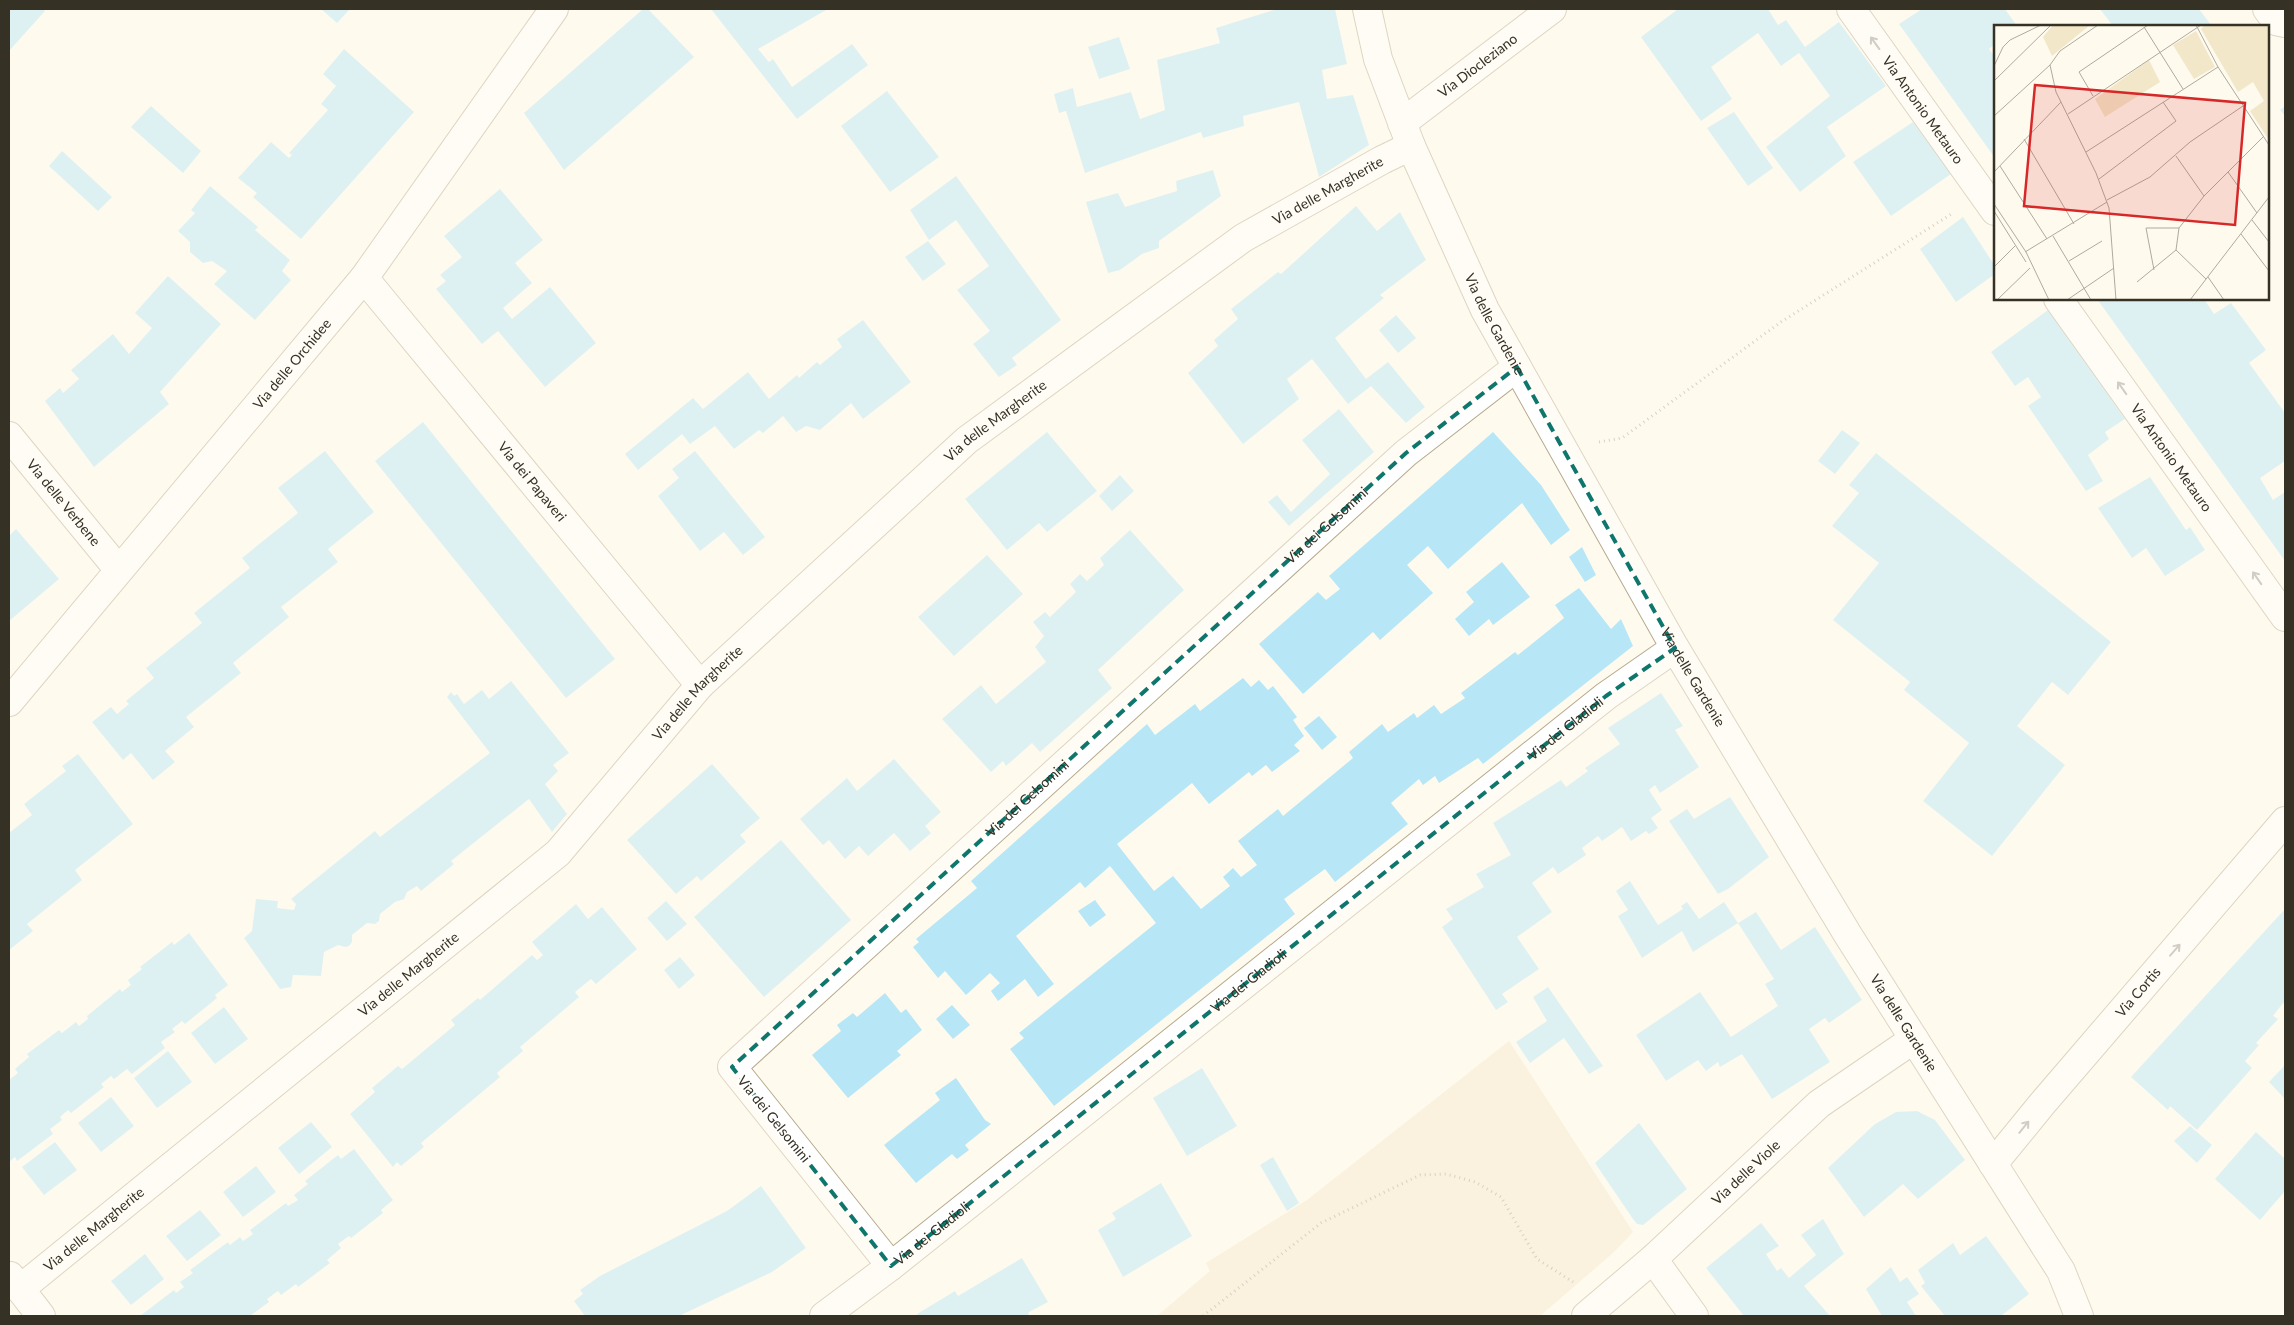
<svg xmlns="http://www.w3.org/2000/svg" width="2294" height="1325" font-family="Lato,sans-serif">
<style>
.green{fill:#f3e7c9}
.building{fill:#b7e7f7}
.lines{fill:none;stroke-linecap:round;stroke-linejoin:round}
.street-casing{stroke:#b5aa8d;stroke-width:30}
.path{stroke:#a7a296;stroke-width:3;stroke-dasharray:1 4;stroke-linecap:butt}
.street{stroke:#fff;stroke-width:28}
.oneway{stroke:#9a9892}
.marked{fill:none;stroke:#0f766e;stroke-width:4;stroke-dasharray:10 6;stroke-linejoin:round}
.labels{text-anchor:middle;stroke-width:4.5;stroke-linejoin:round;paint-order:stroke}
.street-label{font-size:14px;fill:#353125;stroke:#fff}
.inset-road{fill:none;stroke:#aeaa9e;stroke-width:1}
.view{fill:#d62828;fill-opacity:0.15;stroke:#d62828;stroke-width:2.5}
.inset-edge{fill:none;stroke:#353125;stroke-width:2.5}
</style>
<rect width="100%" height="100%" fill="#fffaee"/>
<polygon class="green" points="1509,1041 1633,1232 1614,1252 1540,1316 1157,1316 1210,1271 1206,1263 1307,1200"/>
<g class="building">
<polygon points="9,9 42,9 45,11 9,51"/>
<polygon points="321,9 350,9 337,23"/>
<polygon points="643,9 648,9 694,57 564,170 524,113"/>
<polygon points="711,9 828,9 758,49 769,62 773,59 792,87 852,44 868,65 797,119"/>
<polygon points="1277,9 1335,9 1347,64 1322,70 1327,99 1353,95 1369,145 1319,177 1299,102 1243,116 1244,126 1203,138 1201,132 1085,173 1066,111 1059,113 1054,94 1073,88 1077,107 1131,92 1140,119 1165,110 1157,60 1220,43 1216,28"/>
<polygon points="1678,9 1768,9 1778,25 1786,20 1805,47 1839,22 1886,86 1827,127 1846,156 1800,192 1766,147 1830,96 1799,53 1781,66 1758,33 1711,67 1732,99 1701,121 1641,37"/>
<polygon points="1922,9 2005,9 2017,26 1995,26 1995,44 1989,49 1995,57 1995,158 1899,24"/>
<polygon points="2100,9 2199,9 2212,26 2113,26"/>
<polygon points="1119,37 1130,69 1099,79 1088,47"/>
<polygon points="344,49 414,112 301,239 253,197 257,193 238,178 271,142 289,158 292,155 289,153 328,110 321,104 336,86 323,74"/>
<polygon points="887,91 939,157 890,192 841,126"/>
<polygon points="151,106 201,151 183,173 131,127"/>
<polygon points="2285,106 2285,116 2280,110"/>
<polygon points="1734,112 1773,168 1748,186 1707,128"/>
<polygon points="1913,122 1951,174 1891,216 1853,162"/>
<polygon points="62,151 112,197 98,211 49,166"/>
<polygon points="1213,170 1221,196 1159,241 1159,248 1142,254 1120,270 1108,273 1086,202 1118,193 1125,207 1177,191 1176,181"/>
<polygon points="956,176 1061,320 1012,358 1017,365 999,377 973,344 990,331 957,290 989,266 956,220 929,240 910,210"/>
<polygon points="210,186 258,227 255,230 290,260 282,271 291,280 255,320 214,284 227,271 212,261 203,263 190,252 190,242 178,231 195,213 191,210"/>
<polygon points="500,189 543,240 515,263 532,283 503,308 512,319 550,287 596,343 545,387 498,331 482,344 436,289 446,281 440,275 462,257 444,236"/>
<polygon points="1356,206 1377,231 1400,212 1426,260 1380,295 1384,298 1335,338 1366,379 1388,362 1425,407 1406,423 1371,386 1348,404 1312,359 1287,379 1299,399 1243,444 1188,373 1218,346 1214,340 1238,319 1231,309 1278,272 1281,274"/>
<polygon points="1963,217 1995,266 1995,274 1956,302 1920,249"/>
<polygon points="928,241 946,264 923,281 905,257"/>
<polygon points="168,276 221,324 160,392 169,404 94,467 45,401 60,388 63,393 79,379 71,370 113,334 129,354 152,328 135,313"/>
<polygon points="2097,299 2204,299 2214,314 2231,303 2266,350 2249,363 2285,413 2285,461 2260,478 2273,500 2285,492 2285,561"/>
<polygon points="2048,310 2125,419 2105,432 2109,439 2088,455 2103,481 2086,491 2028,406 2041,397 2028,377 2015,386 1991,352"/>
<polygon points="1396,315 1416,338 1398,353 1379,330"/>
<polygon points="863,320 911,382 863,419 851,403 820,430 806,426 796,432 783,416 763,433 759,430 734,449 715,426 690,444 682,434 638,470 625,454 693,398 703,409 748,372 769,399 797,375 799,378 817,362 820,365 842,347 837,339"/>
<polygon points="1339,409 1374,452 1289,526 1268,502 1277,495 1291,512 1330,474 1302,440"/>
<polygon points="423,422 615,659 566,698 375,461"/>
<polygon points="1842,430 1860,443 1835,474 1818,461"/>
<polygon points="1047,432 1097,491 1047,532 1039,523 1007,550 965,499"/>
<polygon points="1493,432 1541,485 1570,530 1551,545 1522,503 1448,569 1428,546 1407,565 1433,593 1380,640 1373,632 1303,694 1259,644 1318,592 1326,600 1340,589 1329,576"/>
<polygon points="325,451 374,512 328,549 338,562 281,607 289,617 233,663 241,673 186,717 194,727 165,751 175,762 153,780 131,753 123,760 92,722 111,707 117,714 129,704 126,701 154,678 146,668 202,623 194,613 250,568 242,558 298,513 278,488"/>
<polygon points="695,451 765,537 743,555 724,532 700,551 658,496 679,478 672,469"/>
<polygon points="1876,453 2111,642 2068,695 2052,682 2017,726 2065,765 1992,856 1923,801 1969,743 1904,690 1910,682 1833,620 1879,563 1832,526 1859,493 1849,485"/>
<polygon points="1120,475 1134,491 1112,511 1099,496"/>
<polygon points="2150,477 2186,530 2190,527 2205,550 2165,576 2146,548 2132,558 2098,508"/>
<polygon points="16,529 59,579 9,621 9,536"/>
<polygon points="1130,530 1184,590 1098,670 1112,688 1040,752 1032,743 1006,766 1003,761 991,772 942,719 981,685 996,704 1046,662 1035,647 1044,636 1033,622 1045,612 1050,617 1076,592 1070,584 1080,574 1087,581 1104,565 1100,558"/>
<polygon points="1582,547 1596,575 1585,582 1569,557"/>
<polygon points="987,555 1023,594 954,656 918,617"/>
<polygon points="1502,562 1530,597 1493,625 1489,619 1469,636 1455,619 1474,602 1466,592"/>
<polygon points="1579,588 1611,629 1621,619 1633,646 1483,764 1478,758 1439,783 1435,776 1423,785 1419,779 1391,803 1408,824 1335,882 1325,869 1284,899 1295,914 1054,1106 1010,1049 1024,1038 1019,1033 1156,923 1110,866 1085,888 1080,882 1016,936 1054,984 1038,997 1025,979 998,1001 991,991 1000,983 990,973 966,995 945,971 938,978 913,947 919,942 916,939 977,888 971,881 1147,724 1155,735 1195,704 1200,711 1243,678 1251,687 1259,680 1268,690 1273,686 1297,717 1293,720 1304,736 1294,745 1300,751 1272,772 1266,765 1252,776 1249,772 1209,804 1192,783 1117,844 1154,891 1173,876 1201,909 1230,886 1223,877 1233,868 1241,877 1257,865 1238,841 1278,809 1283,816 1353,758 1349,752 1382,724 1388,732 1414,713 1417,718 1434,705 1441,714 1465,698 1461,693 1515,652 1518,655 1564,618 1555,605"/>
<polygon points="511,681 569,753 553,765 558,771 545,784 567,814 552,832 529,799 451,861 454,864 421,891 417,886 407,892 404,899 395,902 380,914 379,921 375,924 367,923 352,935 352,942 349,946 345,947 338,945 324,952 321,976 293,975 291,987 280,989 244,938 252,931 256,899 278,901 277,908 294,910 296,904 291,899 375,831 380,837 490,753 447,697 451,692 454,696 457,694 464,704 482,690 489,699"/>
<polygon points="1661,693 1683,726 1675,730 1699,767 1660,793 1655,785 1649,790 1662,810 1651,818 1658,828 1649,834 1646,831 1631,841 1622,827 1602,841 1598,836 1582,848 1586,855 1558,874 1553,867 1532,883 1552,912 1517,937 1539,969 1502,994 1508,1002 1496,1010 1442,927 1453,919 1446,909 1484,887 1476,874 1511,855 1493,823 1561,780 1566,787 1588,771 1585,768 1620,744 1608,728"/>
<polygon points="1319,716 1337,737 1322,750 1304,728"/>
<polygon points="78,754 133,824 75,870 82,880 27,924 33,931 9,950 9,833 32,815 24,804 66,771 62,766"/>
<polygon points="894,759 941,812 925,826 931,833 910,851 894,833 868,856 859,846 845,859 829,840 823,845 800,819 847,778 857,791"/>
<polygon points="712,764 760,818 740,835 746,842 701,881 697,876 676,894 627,840"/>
<polygon points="1730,797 1769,857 1728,889 1718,894 1669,821 1687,809 1694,819"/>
<polygon points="781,840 851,920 764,997 694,917"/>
<polygon points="1630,881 1658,925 1683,909 1681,906 1687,902 1699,919 1724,902 1738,923 1693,952 1682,931 1642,958 1618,916 1628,910 1616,891"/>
<polygon points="1095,900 1106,915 1090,927 1078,911"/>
<polygon points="666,901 687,924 667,941 647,918"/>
<polygon points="576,904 588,919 602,907 637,949 596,984 591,979 575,992 579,997 520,1047 523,1051 497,1073 500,1077 421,1143 424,1147 401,1166 397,1162 393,1167 350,1114 375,1092 372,1088 398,1066 402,1069 455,1025 451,1020 478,998 480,1000 532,955 537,960 543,955 532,942"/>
<polygon points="2285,909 2285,1004 2283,1003 2273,1016 2278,1019 2256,1043 2259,1045 2245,1061 2252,1068 2197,1130 2170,1106 2168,1110 2131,1077"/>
<polygon points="1756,912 1781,950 1815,927 1862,1000 1829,1023 1825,1018 1809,1029 1830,1062 1772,1099 1742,1054 1720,1067 1718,1062 1706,1071 1698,1060 1666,1081 1636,1035 1700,992 1731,1037 1778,1006 1765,984 1774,979 1738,923"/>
<polygon points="189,933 228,985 215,995 217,998 185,1024 182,1021 172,1029 175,1032 161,1042 165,1048 132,1074 127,1069 114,1079 111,1076 101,1084 104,1087 71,1113 68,1110 60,1117 62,1120 50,1129 53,1134 17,1161 15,1157 9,1162 9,1080 18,1073 15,1069 29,1057 27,1054 59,1030 62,1033 76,1022 79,1026 88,1019 87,1016 120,989 122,992 131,985 128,980 142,969 140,967 172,942 174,945"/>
<polygon points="680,957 695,975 679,989 664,970"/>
<polygon points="1548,987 1603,1066 1589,1074 1564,1038 1530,1063 1516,1042 1547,1021 1533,997"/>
<polygon points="885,993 901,1013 906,1009 922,1030 897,1051 901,1055 848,1098 812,1055 841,1031 837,1025 853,1013 857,1017"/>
<polygon points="952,1005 970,1025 953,1039 936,1019"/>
<polygon points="224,1007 248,1039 215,1064 191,1033"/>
<polygon points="168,1051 192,1082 157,1108 134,1078"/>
<polygon points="2285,1065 2285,1099 2269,1082"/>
<polygon points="1202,1068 1237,1126 1187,1156 1153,1098"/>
<polygon points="956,1078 985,1120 991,1124 965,1145 969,1150 957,1159 952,1154 916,1183 884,1145 940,1100 935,1093"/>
<polygon points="111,1097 134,1126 101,1152 78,1123"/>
<polygon points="1917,1111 1935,1120 1965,1160 1918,1199 1903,1184 1864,1217 1828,1168 1875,1124 1896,1112"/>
<polygon points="311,1122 332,1147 299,1174 278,1148"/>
<polygon points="1639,1123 1687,1189 1643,1225 1637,1224 1633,1219 1595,1163"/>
<polygon points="2190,1126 2212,1145 2197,1163 2174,1141"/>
<polygon points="2256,1132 2285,1159 2285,1191 2260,1220 2215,1179"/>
<polygon points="55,1142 77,1170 44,1195 22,1167"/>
<polygon points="354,1149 393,1200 381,1210 383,1213 351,1238 349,1236 338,1244 341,1248 327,1260 330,1263 298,1287 296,1284 281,1295 278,1291 267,1299 269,1302 250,1316 140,1316 174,1290 176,1293 184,1287 180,1282 193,1273 190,1270 228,1242 230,1245 240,1237 243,1241 253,1234 250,1230 286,1203 288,1206 298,1200 294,1195 308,1184 305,1181 338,1155 341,1159"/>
<polygon points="1273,1157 1299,1203 1287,1211 1260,1165"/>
<polygon points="256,1166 276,1192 243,1217 223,1192"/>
<polygon points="1161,1183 1192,1236 1123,1277 1098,1230 1116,1219 1112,1213"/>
<polygon points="761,1186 806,1248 772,1272 679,1316 585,1316 574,1301 583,1294 580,1290 600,1276 727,1211"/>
<polygon points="200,1210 221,1235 187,1261 166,1236"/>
<polygon points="1823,1219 1844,1254 1804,1286 1830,1316 1744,1316 1706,1268 1761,1223 1779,1246 1766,1254 1777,1271 1781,1268 1789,1278 1816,1255 1801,1235"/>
<polygon points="1986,1236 2029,1294 2001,1316 1945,1316 1921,1286 1925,1283 1918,1270 1953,1243 1960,1255"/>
<polygon points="145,1254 164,1279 131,1305 111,1281"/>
<polygon points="1022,1258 1048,1302 1029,1312 1028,1316 918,1316 917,1314 955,1291 958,1296"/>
<polygon points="1891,1267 1900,1282 1907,1277 1919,1294 1907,1302 1916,1316 1882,1316 1866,1289"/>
</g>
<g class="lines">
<defs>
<g id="street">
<path id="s1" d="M1367,9L1378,59L1411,146L1485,310L1675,648L1848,935L2061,1271L2079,1316"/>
<path id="s2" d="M1851,9L1995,211"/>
<polyline points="2267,9 2276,21 2285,23"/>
<path id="s3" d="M1402,123L1552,9"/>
<path id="s4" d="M364,278L700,685"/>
<path id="s5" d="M2058,299L2285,617"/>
<path id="s6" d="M9,436L118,569"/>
<path id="s7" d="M9,702L364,278L554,9"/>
<path id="s8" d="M1993,1164L2042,1104L2285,821"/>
<polyline points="1653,1259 1694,1316"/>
<path id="s9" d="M891,1266L732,1067L1406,453L1517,367"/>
<polyline points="10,1276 41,1316"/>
<path id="s10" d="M20,1289L558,853L700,685L967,440L1243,238L1382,160L1411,146"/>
<path id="s11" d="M824,1316L891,1266L1606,696L1675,648"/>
<path id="s12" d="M1586,1316L1653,1259L1819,1104L1914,1039"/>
</g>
</defs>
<use href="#street" class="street-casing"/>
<g class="path">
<polyline points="1599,442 1622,438 1781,322 1953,213"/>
<polyline points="1203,1316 1321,1223 1420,1175 1446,1174 1475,1182 1501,1197 1537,1259 1573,1282"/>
</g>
<use href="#street" class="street"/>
</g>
<defs><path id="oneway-shaft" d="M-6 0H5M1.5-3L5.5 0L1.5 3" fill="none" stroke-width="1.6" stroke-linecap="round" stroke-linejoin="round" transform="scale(1.25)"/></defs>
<g class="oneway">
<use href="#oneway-shaft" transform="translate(1875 43) rotate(-126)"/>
<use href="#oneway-shaft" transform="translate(2122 388) rotate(-125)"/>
<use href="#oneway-shaft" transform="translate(2257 578) rotate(-125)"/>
<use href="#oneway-shaft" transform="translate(2175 950) rotate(-49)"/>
<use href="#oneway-shaft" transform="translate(2024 1127) rotate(-51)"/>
</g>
<path d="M0 0H2294V1325H0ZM1517,367L1675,648L1606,696L891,1266L732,1067L1406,453Z" fill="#fffaee" fill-opacity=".55" fill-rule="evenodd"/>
<path class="marked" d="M1517,367L1675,648L1606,696L891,1266L732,1067L1406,453Z"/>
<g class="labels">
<g class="street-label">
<text dy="5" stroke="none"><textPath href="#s3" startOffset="95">Via Diocleziano</textPath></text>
<text dy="5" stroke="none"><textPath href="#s2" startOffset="124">Via Antonio Metauro</textPath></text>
<text dy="5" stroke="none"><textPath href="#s10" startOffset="1714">Via delle Margherite</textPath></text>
<text dy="5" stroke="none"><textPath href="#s1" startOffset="341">Via delle Gardenie</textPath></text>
<text dy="5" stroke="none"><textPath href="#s7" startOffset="441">Via delle Orchidee</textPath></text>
<text dy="5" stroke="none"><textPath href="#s10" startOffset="1309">Via delle Margherite</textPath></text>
<text dy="5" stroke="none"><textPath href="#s5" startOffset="195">Via Antonio Metauro</textPath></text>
<text dy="5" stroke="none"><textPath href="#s4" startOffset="264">Via dei Papaveri</textPath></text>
<text dy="5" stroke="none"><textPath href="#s6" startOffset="86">Via delle Verbene</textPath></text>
<text dy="5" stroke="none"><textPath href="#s9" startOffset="1059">Via dei Gelsomini</textPath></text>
<text dy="5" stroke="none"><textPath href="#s1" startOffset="746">Via delle Gardenie</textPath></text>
<text dy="5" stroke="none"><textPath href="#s10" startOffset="905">Via delle Margherite</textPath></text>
<text dy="5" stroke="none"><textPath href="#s11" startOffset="946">Via dei Gladioli</textPath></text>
<text dy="5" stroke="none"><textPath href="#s9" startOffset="654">Via dei Gelsomini</textPath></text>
<text dy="5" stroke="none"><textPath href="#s10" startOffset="500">Via delle Margherite</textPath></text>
<text dy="5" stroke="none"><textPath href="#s11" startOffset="541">Via dei Gladioli</textPath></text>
<text dy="5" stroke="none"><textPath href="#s8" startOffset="225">Via Cortis</textPath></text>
<text dy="5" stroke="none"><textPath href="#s1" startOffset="1151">Via delle Gardenie</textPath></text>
<text transform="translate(774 1119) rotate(51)" y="5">Via dei Gelsomini</text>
<text dy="5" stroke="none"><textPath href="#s12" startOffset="215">Via delle Viole</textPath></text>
<text dy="5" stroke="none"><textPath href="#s10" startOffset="95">Via delle Margherite</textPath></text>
<text dy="5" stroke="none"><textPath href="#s11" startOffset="136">Via dei Gladioli</textPath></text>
</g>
</g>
<g transform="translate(1994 25)">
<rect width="275" height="275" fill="#fffaee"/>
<path d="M59,0H96L58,31L49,12ZM211,0H275V115L256,86L270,76L259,57L244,67L207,4ZM202,6L221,42L200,54L179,20ZM155,35L166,57L111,92L101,74Z" fill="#f3e7c9"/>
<path class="inset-road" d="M104,0L66,26L56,40L62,67L102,148L115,183L122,275M202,0L224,42L275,120M150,2L189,64M0,41L9,22L16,15L47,0M0,56L57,0M99,71L85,47L154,0M74,89L207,0M0,91L56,40M30,114L80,199M92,127L224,42M182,131L210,171M6,141L53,214M0,147L67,77M234,147L263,188M105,154L182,96L169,77M113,175L156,152L196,117L249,81M0,179L32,227L55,275M0,186L32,237M258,195L275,217M247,209L275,246M59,211L97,275M31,227L113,177M75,236L108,216M0,242L21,221M160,245L152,203H185M214,252L230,275M212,254L182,225L185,203L210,171L269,112M143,257L182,225M3,275L36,243M73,275L120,243M196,275L275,172"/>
<path class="view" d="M41,60L251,78L241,200L30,181Z"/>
<rect width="275" height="275" class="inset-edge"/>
</g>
<rect width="2294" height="1325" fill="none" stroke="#353125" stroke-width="20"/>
</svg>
